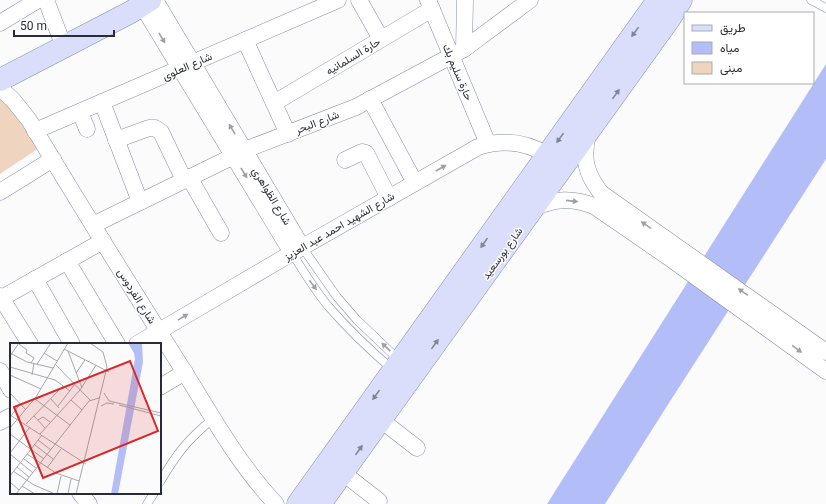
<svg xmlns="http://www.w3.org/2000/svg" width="826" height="504" font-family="Roboto,Vazirmatn,sans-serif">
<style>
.water{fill:#b3bef8}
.building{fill:#efd4bf}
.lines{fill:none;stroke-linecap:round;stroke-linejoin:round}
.lane-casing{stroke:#878da7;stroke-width:9}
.street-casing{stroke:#878da7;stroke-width:17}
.secondary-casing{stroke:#878da7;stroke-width:23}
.lane{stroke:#fff;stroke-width:8}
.street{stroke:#fff;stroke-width:16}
.secondary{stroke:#dadefa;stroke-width:22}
.oneway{fill:#828598}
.oneway2{fill:#9fa0a5}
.labels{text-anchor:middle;stroke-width:3;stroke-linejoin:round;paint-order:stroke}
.street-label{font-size:11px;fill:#292c37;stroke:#fff}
.inset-road{fill:none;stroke:#a7a8ad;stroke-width:1}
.view{fill:#d62828;fill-opacity:0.15;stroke:#d62828;stroke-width:2}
.inset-edge{fill:none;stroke:#292c37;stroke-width:2}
</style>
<rect width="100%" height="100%" fill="#fbfbfb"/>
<polygon class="water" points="826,64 826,159 667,406 605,504 547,504"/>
<polygon class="building" points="0,97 2,97 39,148 0,174"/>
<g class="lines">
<defs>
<g id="lane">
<polyline points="811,0 826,8"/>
<polyline points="302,247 337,297 357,320 400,361"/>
<path d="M292,253C303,271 314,289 328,306C348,329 370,350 393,370"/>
<path d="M160,482C177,453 188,439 214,418"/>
<polyline points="147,504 154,493"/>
</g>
<g id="street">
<polyline points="46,0 64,47"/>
<polyline points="155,0 302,247"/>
<polyline points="359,0 381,39"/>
<polyline points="428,0 488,144"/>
<polyline points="142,5 292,253"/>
<polyline points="0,23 38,0"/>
<polyline points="245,40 288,134"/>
<polyline points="464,49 465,0"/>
<path d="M0,88L13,100L29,120C78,202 129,284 180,365C210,412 237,463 276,504"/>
<polyline points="370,99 415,183"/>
<polyline points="102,102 140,202"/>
<polyline points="274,103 432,9"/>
<polyline points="80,112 87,129"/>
<polyline points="35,131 338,0"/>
<path d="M588,134C582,158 586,174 601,193L826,352"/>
<polyline points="116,140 149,128 155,128 161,132 184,180"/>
<polyline points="345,160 362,152 366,153 389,198"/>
<polyline points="189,177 221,233"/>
<polyline points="0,192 53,159"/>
<path d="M534,208C555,198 573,198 594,206L671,259L826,371"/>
<polyline points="93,225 250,148 356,107 464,49 530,0"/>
<polyline points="67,261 117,344"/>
<polyline points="35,279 72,344"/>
<polyline points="0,296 30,344"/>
<polyline points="0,299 103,241"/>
<path d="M137,344L292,253L478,147C503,139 525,141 547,155"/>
<polyline points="0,371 11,390"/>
<polyline points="160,387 185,372"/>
<polyline points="381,420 417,448"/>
<polyline points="0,422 11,416"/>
<polyline points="343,473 379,501"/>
<polyline points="80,493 89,504"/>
</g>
<g id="secondary">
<polyline points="0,80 131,12 150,0"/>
<polyline points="298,504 658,0"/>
<polyline points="320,504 670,18 681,0"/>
</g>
</defs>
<use href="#lane" class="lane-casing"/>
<use href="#street" class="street-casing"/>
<use href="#secondary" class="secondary-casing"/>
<use href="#lane" class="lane"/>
<use href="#street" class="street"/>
<use href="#secondary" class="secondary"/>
</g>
<defs><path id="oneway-solid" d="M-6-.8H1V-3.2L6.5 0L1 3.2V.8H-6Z"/></defs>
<g class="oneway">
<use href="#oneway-solid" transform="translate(635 32) rotate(126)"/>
<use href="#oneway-solid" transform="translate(616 94) rotate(-54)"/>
<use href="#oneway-solid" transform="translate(560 138) rotate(126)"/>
<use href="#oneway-solid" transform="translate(484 243) rotate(125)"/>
<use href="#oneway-solid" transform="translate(435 344) rotate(-54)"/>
<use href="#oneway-solid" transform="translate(376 395) rotate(126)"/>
<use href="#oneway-solid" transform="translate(359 450) rotate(-54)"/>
</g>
<g class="oneway2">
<use href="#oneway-solid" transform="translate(162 38) rotate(59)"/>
<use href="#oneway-solid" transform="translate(232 129) rotate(-121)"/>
<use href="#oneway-solid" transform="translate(441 168) rotate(-30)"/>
<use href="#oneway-solid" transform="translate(244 173) rotate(59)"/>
<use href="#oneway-solid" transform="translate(572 201) rotate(6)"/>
<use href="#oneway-solid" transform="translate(646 225) rotate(-146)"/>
<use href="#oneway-solid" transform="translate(313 285) rotate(53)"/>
<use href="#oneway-solid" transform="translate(743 292) rotate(-145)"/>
<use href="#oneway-solid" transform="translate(183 317) rotate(-31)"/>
<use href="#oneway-solid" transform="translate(386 347) rotate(-137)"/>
<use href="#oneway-solid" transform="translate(797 349) rotate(36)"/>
</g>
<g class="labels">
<g class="street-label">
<text transform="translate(353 56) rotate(-31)" y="4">حارة السلمانيه</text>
<text transform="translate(187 66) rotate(-24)" y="4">شارع العلوى</text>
<text transform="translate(458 72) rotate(67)" y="4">حارة سليم بك</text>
<text transform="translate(317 122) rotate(-21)" y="4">شارع البحر</text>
<text transform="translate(272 196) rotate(59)" y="4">شارع الظواهري</text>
<text transform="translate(339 226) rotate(-30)" y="4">شارع الشهيد احمد عبد العزيز</text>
<text transform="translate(502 253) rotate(-54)" y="4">شارع بورسعيد</text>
<text transform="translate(137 296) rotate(58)" y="4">شارع الفردوس</text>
</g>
</g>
<g transform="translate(10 343)">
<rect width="151" height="151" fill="#fbfbfb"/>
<path d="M118,0H132L133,19L108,151H101L125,16L124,10Z" fill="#b3bef8"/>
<path class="inset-road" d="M9,1L17,7L16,10M54,6L99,29M58,8L72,45M0,10L17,19L43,25M16,10L24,15L21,20M34,10L47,18M0,13L9,0M27,21L41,0M45,21L80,57M0,24L45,37L60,48M66,30L75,17M0,32L31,46M22,32L24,20M0,50L16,67M94,50L99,58L151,70M25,56L60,82M41,56L49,65M61,57L72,67M109,62L151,73M48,63L65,41M91,63L97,60L104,61M0,72L76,121M1,73L10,61M24,73L35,85M28,77L33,74L40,79M16,81L53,43M0,85L26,54L58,0M0,91L34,116M30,91L70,47L86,22M28,97L41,107M25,102L43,116M0,110L20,84M0,111L23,130M17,111L46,130L69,138M14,116L26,125M7,124L19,134M37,125L51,106M3,128L24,142L45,151M0,133L32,92M0,139L9,147M12,143L25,151M6,151L79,58L89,55M47,151L51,133M58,151L61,136M66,151L97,24L93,9L80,0"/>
<path class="view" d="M120,18L148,88L33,135L4,64Z"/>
<rect width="151" height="151" class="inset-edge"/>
</g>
<rect x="684" y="12" width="130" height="72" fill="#ffffff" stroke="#a9abaf"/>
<rect x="692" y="25" width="20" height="6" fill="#dadefa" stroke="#a9abaf"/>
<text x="720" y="32" font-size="12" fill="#292c37">طريق</text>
<rect x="692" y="42" width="20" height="12" fill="#b3bef8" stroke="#a9abaf"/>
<text x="720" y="52" font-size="12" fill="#292c37">مياه</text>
<rect x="692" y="62" width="20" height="12" fill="#efd4bf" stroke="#a9abaf"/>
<text x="720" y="72" font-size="12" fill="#292c37">مبنى</text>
<path d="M14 30v6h100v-6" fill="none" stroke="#292c37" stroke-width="2"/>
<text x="20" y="30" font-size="12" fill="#292c37" stroke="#ffffff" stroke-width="3" paint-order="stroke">50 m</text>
</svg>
